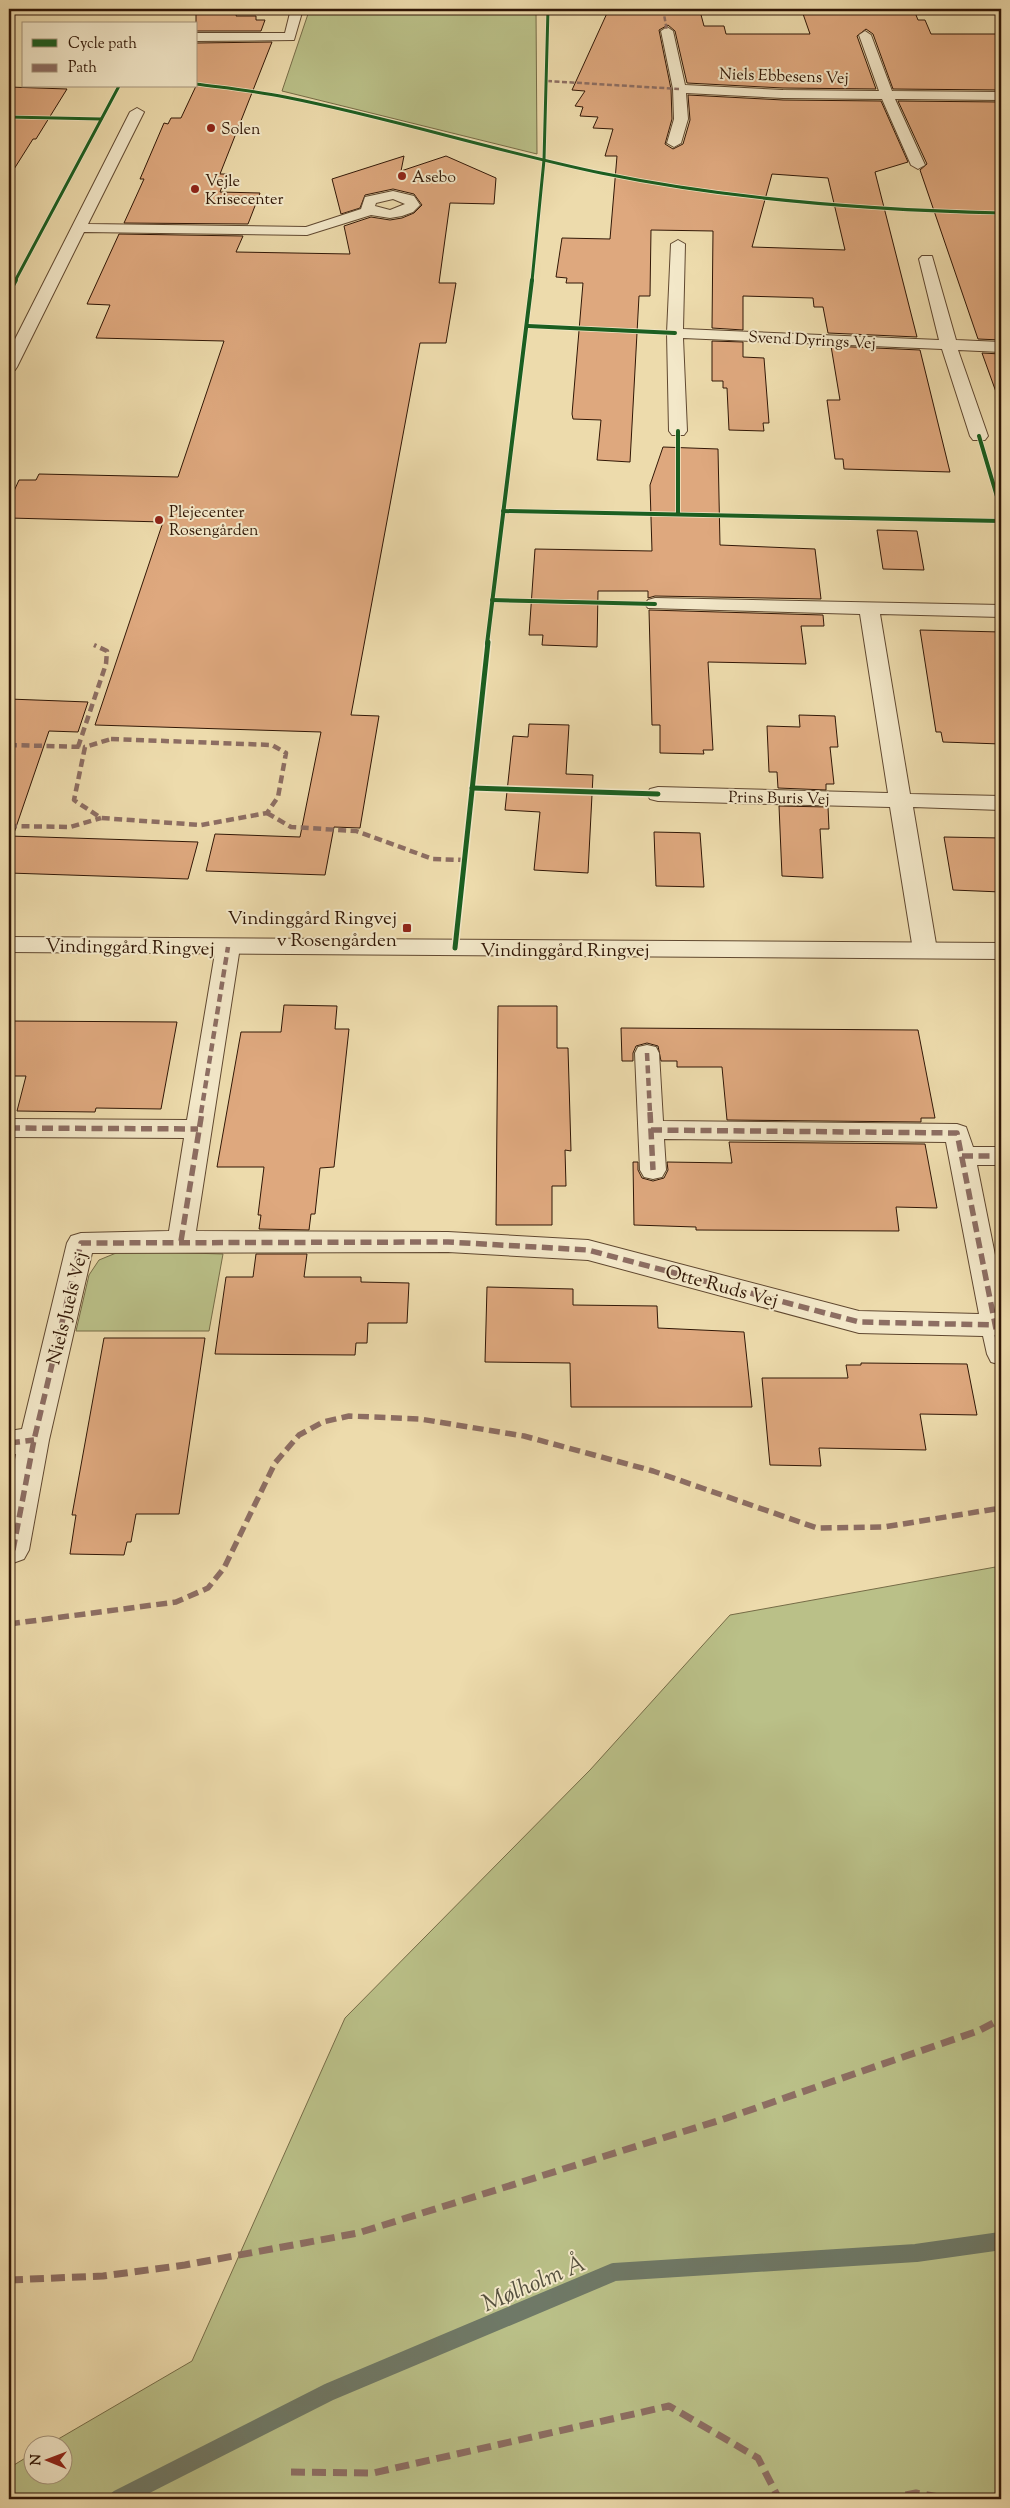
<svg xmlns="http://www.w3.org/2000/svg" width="1010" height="2508" font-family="'Sorts Mill Goudy',serif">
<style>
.green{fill:#bac088;stroke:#766c47}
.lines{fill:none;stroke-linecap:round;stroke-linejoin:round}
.stream{stroke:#6f7967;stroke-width:18}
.building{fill:#dea87e;stroke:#311706;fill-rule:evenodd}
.minor-casing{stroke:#604830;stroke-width:2}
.tertiary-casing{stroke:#604830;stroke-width:2}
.minor{fill:#f3e8c9;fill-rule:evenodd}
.tertiary{fill:#f3e8c9;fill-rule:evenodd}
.quiet-far3{stroke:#8d6e63;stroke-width:2.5;stroke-dasharray:5 2.5;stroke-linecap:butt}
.quiet-far2{stroke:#8d6e63;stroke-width:4.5;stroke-dasharray:8 4.5;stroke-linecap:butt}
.quiet-far1{stroke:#8d6e63;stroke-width:5.5;stroke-dasharray:11 5.5;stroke-linecap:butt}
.quiet{stroke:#8d6e63;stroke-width:7;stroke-dasharray:14 7;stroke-linecap:butt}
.cycleway-far2-casing{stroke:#f3e8c9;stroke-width:4.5}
.cycleway-far1-casing{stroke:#f3e8c9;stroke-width:5.5}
.cycleway-casing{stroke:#f3e8c9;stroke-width:8}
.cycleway-far2{stroke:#1b5e20;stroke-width:3}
.cycleway-far1{stroke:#1b5e20;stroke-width:4}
.cycleway{stroke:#1b5e20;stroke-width:5}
.poi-dot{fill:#8f2418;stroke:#f3e8c9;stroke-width:2}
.labels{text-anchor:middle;stroke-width:4;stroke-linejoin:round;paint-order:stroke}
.far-street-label{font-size:16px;fill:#311706;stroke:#f3e8c9}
.far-poi-label{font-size:16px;fill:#311706;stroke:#f3e8c9;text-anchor:start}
.poi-label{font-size:19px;fill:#311706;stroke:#f3e8c9;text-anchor:end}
.street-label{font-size:19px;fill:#311706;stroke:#f3e8c9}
.near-water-label{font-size:24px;font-style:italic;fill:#55503e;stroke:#f3e8c9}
</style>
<rect width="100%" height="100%" fill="#eddbac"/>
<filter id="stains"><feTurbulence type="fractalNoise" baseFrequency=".004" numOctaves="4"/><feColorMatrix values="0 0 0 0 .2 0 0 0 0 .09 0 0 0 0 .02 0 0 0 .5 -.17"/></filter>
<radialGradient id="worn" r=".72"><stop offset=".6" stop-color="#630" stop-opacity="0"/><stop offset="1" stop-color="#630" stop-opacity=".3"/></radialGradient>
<g class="green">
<polygon points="309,11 536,11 537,154 282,91"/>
<polygon points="121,1251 223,1254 209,1331 76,1331 89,1275 99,1260"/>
<polygon points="1001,1566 1001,2499 9,2499 9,2468 32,2454 32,2476 62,2476 62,2446 48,2445 192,2361 345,2018 590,1770 730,1615"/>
</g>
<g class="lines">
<polyline class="stream" points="118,2499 329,2392 614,2272 916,2253 1001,2241"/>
</g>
<g class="building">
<polygon points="238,10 236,16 256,16 256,20 265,20 261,31 196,31 196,11"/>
<path d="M914,10L918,20H925L931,34H1001V90L893,89L873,34L866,29L857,36L876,89L783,88L687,83L675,31L668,25L659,30L671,89L672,119L665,144L673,149L683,144L690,120L688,95L783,100L881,101L908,162L875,172L917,337L828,333L823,307H814L813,298L743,296V330L712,328L713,231L651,230L650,296H639L630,462L597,460L601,420L573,419L572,414L583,283H566L567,278L556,277L562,238L610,239L617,156H605L613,129L593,128L598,117L580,116L583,107L575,106L585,91L572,90L608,11H700L704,26H724L726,34H810L802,11ZM772,174L828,178L845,250L752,247Z"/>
<polygon points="272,42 220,174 227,174 220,192 260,193 248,224 124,223 144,179 140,179 164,123 168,124 171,118 181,118 196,86 196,43"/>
<polygon points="9,87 67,89 36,139 33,139 9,177"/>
<polygon points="898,101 1001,102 1001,238 999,238 1001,244 1001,340 978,339 920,170 927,164"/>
<polygon points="404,156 401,171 446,156 496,178 494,204 450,203 439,283 456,283 446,343 420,343 351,715 379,716 360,828 334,827 325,875 206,871 215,834 300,837 321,732 95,725 163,522 9,518 9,502 19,480 36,480 39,474 178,477 224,341 96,338 110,305 87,304 119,234 243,236 236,252 350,254 344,226 371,217 390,220 402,218 414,213 422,205 414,194 393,189 365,195 360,208 341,214 332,179"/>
<polygon points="712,341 743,342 743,357 764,358 769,423 763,423 764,431 729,430 727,388 723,388 723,381 712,381"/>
<polygon points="831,346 920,350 950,472 844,469 843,459 835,459 827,400 840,400"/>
<polygon points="982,353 1001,354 1001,391 996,392"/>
<polygon points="663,447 718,449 720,545 815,549 821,599 655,596 648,598 648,591 598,591 597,647 542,645 543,635 529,635 535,549 652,551 650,485"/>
<polygon points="877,530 917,531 924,570 883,569"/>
<polygon points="649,610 823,615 824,626 801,626 806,664 708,662 713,750 703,750 704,754 660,753 660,725 652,725"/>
<polygon points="920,630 1001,632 1001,744 943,742 941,732 936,732"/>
<polygon points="9,699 88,702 78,732 49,731 14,833 9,832"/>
<polygon points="799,715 835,716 838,747 830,747 834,784 826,784 826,790 778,788 777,772 769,772 767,726 800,727"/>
<polygon points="529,724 569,725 566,774 593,775 588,873 534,870 540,812 505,810 513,736 528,737"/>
<polygon points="779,806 828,807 829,829 820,829 823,878 782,876"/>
<polygon points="654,832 700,833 704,887 656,886"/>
<polygon points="9,836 198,842 188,879 9,873"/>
<polygon points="944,837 1001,838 1001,892 953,890"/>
<polygon points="284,1005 337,1006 335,1029 349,1029 334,1167 320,1168 315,1214 311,1214 309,1230 259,1229 261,1215 258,1215 264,1167 217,1167 241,1032 281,1032"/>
<polygon points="498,1006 557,1006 557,1048 568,1048 571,1151 565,1150 566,1186 552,1186 552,1225 496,1225"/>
<polygon points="9,1021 177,1022 161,1109 96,1108 95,1112 17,1111 26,1076 9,1076"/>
<polygon points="621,1028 918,1030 935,1118 921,1118 921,1122 727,1120 722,1067 677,1067 677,1061 661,1061 658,1046 647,1043 636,1046 633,1053 633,1061 622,1061"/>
<polygon points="729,1142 925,1144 937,1208 896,1207 899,1231 696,1230 696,1227 634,1225 633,1162 638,1162 638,1170 642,1178 653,1181 664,1178 668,1170 667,1162 732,1163"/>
<polygon points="256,1254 307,1254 304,1277 361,1277 361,1282 409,1283 407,1323 368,1323 367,1343 356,1343 355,1355 215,1354 226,1277 253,1277"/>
<polygon points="487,1287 573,1289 573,1305 657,1306 658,1328 744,1332 752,1407 571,1407 570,1363 485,1362"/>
<polygon points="104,1338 205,1338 179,1514 136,1514 131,1542 127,1542 124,1555 70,1554 76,1515 72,1515"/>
<polygon points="861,1363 967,1364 977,1415 920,1414 926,1450 819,1448 821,1466 770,1465 762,1378 848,1378 846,1365 861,1365"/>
</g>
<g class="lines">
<defs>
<g id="minor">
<polygon points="291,9 303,9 294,40 196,41 196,33 285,33"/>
<polygon points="667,27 673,31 685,85 783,90 879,91 859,35 865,31 871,35 892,91 1001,92 1001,100 895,99 925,165 918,169 911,165 882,99 783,98 686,93 688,119 681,143 674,147 667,143 674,119 673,89 661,31"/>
<path d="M137,108L144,112L88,224L306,227L361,209L365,197L393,191L414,196L420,205L413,212L402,216L390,218L371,215L307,235L84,232L17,367L15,370L9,372V351L130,112ZM393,199L405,204L390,210L375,206L376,203Z"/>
<polygon points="678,240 685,244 683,329 939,340 919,259 922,256 932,256 956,340 1001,342 1001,352 958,350 988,436 985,440 973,440 970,436 942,349 683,338 687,431 684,435 672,435 669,431 667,333 671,244"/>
<polygon points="655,598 1001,605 1001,617 880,614 910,794 1001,796 1001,810 913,807 937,950 933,955 925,958 917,955 913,950 890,807 658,801 650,799 647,794 650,789 658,787 888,793 860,614 648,608 645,604 648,600"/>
<polygon points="228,939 236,942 240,947 196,1231 448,1232 588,1240 859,1311 979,1314 946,1142 664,1139 666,1170 662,1177 653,1179 644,1177 640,1170 635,1053 638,1047 647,1045 656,1047 659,1053 663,1121 957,1124 966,1127 973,1147 1001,1147 1001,1165 977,1165 1001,1285 1001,1365 991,1362 987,1354 983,1336 859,1333 588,1260 448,1252 92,1253 49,1440 29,1550 24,1559 13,1563 9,1562 9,1492 16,1454 9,1455 9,1431 22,1429 67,1243 71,1236 81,1233 169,1231 184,1138 9,1137 9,1119 187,1120 216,947 220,942"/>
</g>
<polygon id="tertiary" points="9,937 1001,943 1001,959 9,952"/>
</defs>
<use href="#minor" class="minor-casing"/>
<use href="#tertiary" class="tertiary-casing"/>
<use href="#minor" class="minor"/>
<use href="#tertiary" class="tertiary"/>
<g class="quiet-far3">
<polyline points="663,9 667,31"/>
<polyline points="547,81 679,89"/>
</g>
<g class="quiet-far2">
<polygon points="111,739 272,745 286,753 278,797 267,813 201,825 101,818 74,800 85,747"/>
<polyline points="9,745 85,747"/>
<polyline points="78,747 106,664 107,651 94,645"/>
<polyline points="267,813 291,827 356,831 433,859 464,860"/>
<polyline points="9,826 70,827 101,818"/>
<polyline points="647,1053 650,1113"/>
<polyline points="201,1113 228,947"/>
</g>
<g class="quiet-far1">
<polyline points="650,1112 653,1170"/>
<polyline points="9,1128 198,1129"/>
<polyline points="651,1130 957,1133 1001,1354"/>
<polyline points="962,1156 1001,1156"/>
<polyline points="181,1241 202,1112"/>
<polyline points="9,1443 34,1440"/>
<polyline points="13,1550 34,1440 81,1243 448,1242 588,1250 859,1322 996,1325"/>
<polyline points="9,1624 176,1602 208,1588 224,1568 275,1463 299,1435 323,1422 349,1416 420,1419 524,1436 653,1471 817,1528 884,1527 1001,1508"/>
</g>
<g class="quiet">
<polyline points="9,2280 103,2276 185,2265 358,2233 727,2118 978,2031 1001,2019"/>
<polyline points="291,2472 373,2473 669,2406 758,2458 779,2499"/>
<polyline points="885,2499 916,2493 950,2499"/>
</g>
<defs>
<g id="cycleway-far2">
<path d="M196,84C226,88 256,91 285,97C392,118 495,151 601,173C733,200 867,210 1001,213"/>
<polyline points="9,117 101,119"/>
<polyline points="15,281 119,86"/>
<polyline points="532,281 544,160 548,9"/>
</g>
<g id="cycleway-far1">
<polyline points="9,293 16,280"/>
<polyline points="528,326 675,333"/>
<polyline points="678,431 678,514"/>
<polyline points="979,436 1001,510"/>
<polyline points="503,511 1001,521"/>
<polyline points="492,600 655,604"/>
<polyline points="487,644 532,280"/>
</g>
<g id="cycleway">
<polyline points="472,788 658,794"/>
<polyline points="455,948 488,642"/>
</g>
</defs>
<use href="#cycleway-far2" class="cycleway-far2-casing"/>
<use href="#cycleway-far1" class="cycleway-far1-casing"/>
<use href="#cycleway" class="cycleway-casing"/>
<use href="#cycleway-far2" class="cycleway-far2"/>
<use href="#cycleway-far1" class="cycleway-far1"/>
<use href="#cycleway" class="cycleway"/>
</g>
<g class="poi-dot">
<circle cx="211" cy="128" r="5"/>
<circle cx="402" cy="176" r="5"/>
<circle cx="195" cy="189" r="5"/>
<circle cx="159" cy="520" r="5"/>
<rect x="402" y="923" width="10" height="10" rx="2.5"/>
</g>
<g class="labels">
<g class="far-street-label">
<text transform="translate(784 75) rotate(2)" y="6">Niels Ebbesens Vej</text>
<text transform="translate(812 339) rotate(3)" y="6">Svend Dyrings Vej</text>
<text transform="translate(779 797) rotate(1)" y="6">Prins Buris Vej</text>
</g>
<g class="far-poi-label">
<text x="221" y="134">Solen</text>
<text x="412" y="182">Asebo</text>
<text x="205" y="186">Vejle<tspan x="205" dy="18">Krisecenter</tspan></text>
<text x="169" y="517">Plejecenter<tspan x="169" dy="18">Rosengården</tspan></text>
</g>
<g class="poi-label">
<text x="397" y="924">Vindinggård Ringvej<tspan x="397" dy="22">v Rosengården</tspan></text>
</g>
<g class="street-label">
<text transform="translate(130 946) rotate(1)" y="7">Vindinggård Ringvej</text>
<text x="565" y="956">Vindinggård Ringvej</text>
<text transform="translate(722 1285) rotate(15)" y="7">Otte Ruds Vej</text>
<text transform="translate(66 1308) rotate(-76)" y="7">Niels Juels Vej</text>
</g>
<g class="near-water-label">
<text transform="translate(533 2283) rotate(-23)" y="8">Mølholm Å</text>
</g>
</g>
<rect width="1010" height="2508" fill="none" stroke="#eddbac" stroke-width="30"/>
<rect x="10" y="10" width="990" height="2488" fill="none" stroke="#311706" stroke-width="2.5"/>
<rect x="15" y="15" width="980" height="2478" fill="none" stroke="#311706"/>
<rect x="22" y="22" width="175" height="65" fill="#f3e8c9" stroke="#a5947b"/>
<rect x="32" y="39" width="25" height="8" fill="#1b5e20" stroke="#a5947b"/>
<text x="68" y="48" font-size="15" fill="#311706">Cycle path</text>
<rect x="32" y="64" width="25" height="8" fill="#8d6e63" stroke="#a5947b"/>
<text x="68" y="72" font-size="15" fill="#311706">Path</text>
<g transform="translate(48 2460) rotate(271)"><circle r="24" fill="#f3e8c9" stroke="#a5947b"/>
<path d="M0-4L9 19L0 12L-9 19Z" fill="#8f2418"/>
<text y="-8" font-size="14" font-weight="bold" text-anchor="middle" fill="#311706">N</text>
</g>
<rect width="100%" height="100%" filter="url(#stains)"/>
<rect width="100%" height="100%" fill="url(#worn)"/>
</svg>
